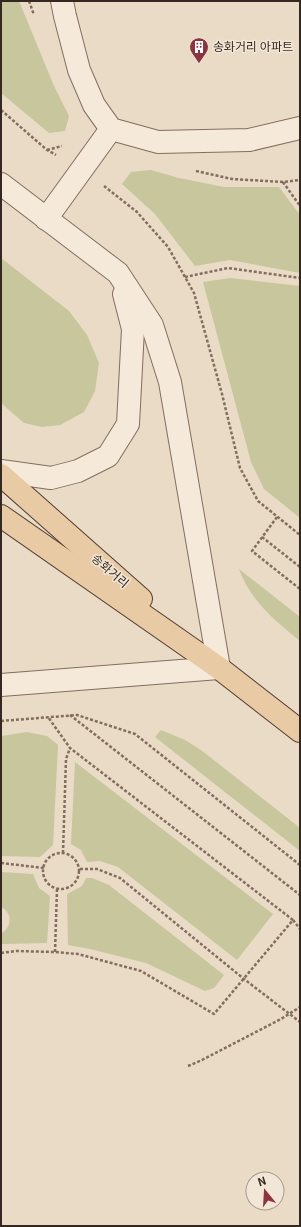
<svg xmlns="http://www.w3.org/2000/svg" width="301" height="1227" font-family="Georgia,'Noto Sans KR',serif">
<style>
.green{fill:#c7c69c}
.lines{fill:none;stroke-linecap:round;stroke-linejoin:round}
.minor-casing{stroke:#836d5f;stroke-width:24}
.tertiary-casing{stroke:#836d5f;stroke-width:24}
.primary-casing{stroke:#523d32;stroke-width:24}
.path{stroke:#836d5f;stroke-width:2.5;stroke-dasharray:3 2;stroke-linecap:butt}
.minor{stroke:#f5e9da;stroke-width:22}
.tertiary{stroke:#f5e9da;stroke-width:22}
.primary{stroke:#e8caa4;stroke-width:22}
.path-bridge{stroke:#836d5f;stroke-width:2.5;stroke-dasharray:3 2;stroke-linecap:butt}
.labels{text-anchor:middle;stroke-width:3;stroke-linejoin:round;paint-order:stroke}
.poi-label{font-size:12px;fill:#352821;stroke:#f2e6d6;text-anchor:start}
.street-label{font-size:12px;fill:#352821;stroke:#f2e6d6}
</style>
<rect width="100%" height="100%" fill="#eadbc7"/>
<g class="green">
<polygon points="1,1 19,1 54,86 69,116 65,131 49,133 1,93"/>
<polygon points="151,170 179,178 224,187 279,187 300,215 300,273 230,260 195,266 155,214 122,184 131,172"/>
<polygon points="1,258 69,311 87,335 99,363 95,391 84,412 60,425 42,427 24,423 1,403"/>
<polygon points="230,278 300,286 300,518 264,489 251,462 203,282"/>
<path d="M239,569L300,617V641C275,621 250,600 239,569Z"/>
<polygon points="161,730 185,740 201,750 300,828 300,851 155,737"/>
<polygon points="27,732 47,736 58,745 53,845 40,857 1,856 1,736"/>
<polygon points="75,762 273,914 237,960 118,867 100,861 87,862 81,850 71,844"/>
<path d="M1,872L33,874L39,888L50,896L47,943L1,944V934C12,927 13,913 1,907Z"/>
<polygon points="86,878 92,878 109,885 224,975 214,988 205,991 146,963 90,949 68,945 67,894 82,886"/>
</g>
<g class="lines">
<defs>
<g id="minor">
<polyline points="62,1 65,16 79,70 94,105 111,129 158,142 249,140 300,128"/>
<polyline points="46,219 111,129"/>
</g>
<g id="tertiary">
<polyline points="1,184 118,273 152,325 170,382 219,668 1,685"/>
<polyline points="1,471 51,478 78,471 108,456 128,424 133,329 124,294"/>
</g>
<g id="primary">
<polyline points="1,475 141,599"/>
<polyline points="1,516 219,668 300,731"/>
</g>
</defs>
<use href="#minor" class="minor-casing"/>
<use href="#tertiary" class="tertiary-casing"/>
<use href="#primary" class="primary-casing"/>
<g class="path">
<polyline points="29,1 34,15"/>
<polyline points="1,110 47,150 56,155"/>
<polyline points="47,150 62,146"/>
<polyline points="196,171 232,179 283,182 300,180"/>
<polyline points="283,182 300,206"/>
<polyline points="104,186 137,212 168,247 185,277 194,293 222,394 240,468 258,501 300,535"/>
<polyline points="185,277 228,268 300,278"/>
<polyline points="277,517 252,551 300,589"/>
<polyline points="262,537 300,567"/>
<polyline points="70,715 300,895"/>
<polyline points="1,721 77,715 135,734 300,865"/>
<circle cx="61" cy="871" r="18"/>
<polyline points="63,853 66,759 70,748"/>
<polyline points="1,863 44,868"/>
<polyline points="80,869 97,869 120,878 244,979 300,1022"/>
<polyline points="293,920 300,929"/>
<polyline points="55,952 57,889"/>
<polyline points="1,953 16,951 55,952 78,954 141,971 214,1014 293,920 70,748 48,717"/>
</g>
<use href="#minor" class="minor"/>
<use href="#tertiary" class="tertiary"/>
<use href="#primary" class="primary"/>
<polyline class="path-bridge" points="188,1066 202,1060 281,1019 300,1007"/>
</g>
<defs>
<symbol id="building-pin" viewBox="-11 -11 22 30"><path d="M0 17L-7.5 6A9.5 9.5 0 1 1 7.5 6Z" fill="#8c3541" stroke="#f2e6d6"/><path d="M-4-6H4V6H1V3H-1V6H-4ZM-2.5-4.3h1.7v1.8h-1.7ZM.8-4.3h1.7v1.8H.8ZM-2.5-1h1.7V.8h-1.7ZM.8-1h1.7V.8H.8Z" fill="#fff"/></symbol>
</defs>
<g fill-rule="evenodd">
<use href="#building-pin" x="188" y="36" width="22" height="30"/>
</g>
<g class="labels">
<g class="poi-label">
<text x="213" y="51">송화거리 아파트</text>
</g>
<g class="street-label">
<text transform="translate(110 571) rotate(41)" y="4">송화거리</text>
</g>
</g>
<rect width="301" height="1227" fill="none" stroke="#352821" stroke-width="4"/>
<g transform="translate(265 1191) rotate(342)"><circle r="19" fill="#f2e6d6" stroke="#a69a8e"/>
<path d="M0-3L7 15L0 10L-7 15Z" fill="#8c3541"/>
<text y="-6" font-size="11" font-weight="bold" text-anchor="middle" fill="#352821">N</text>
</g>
</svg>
